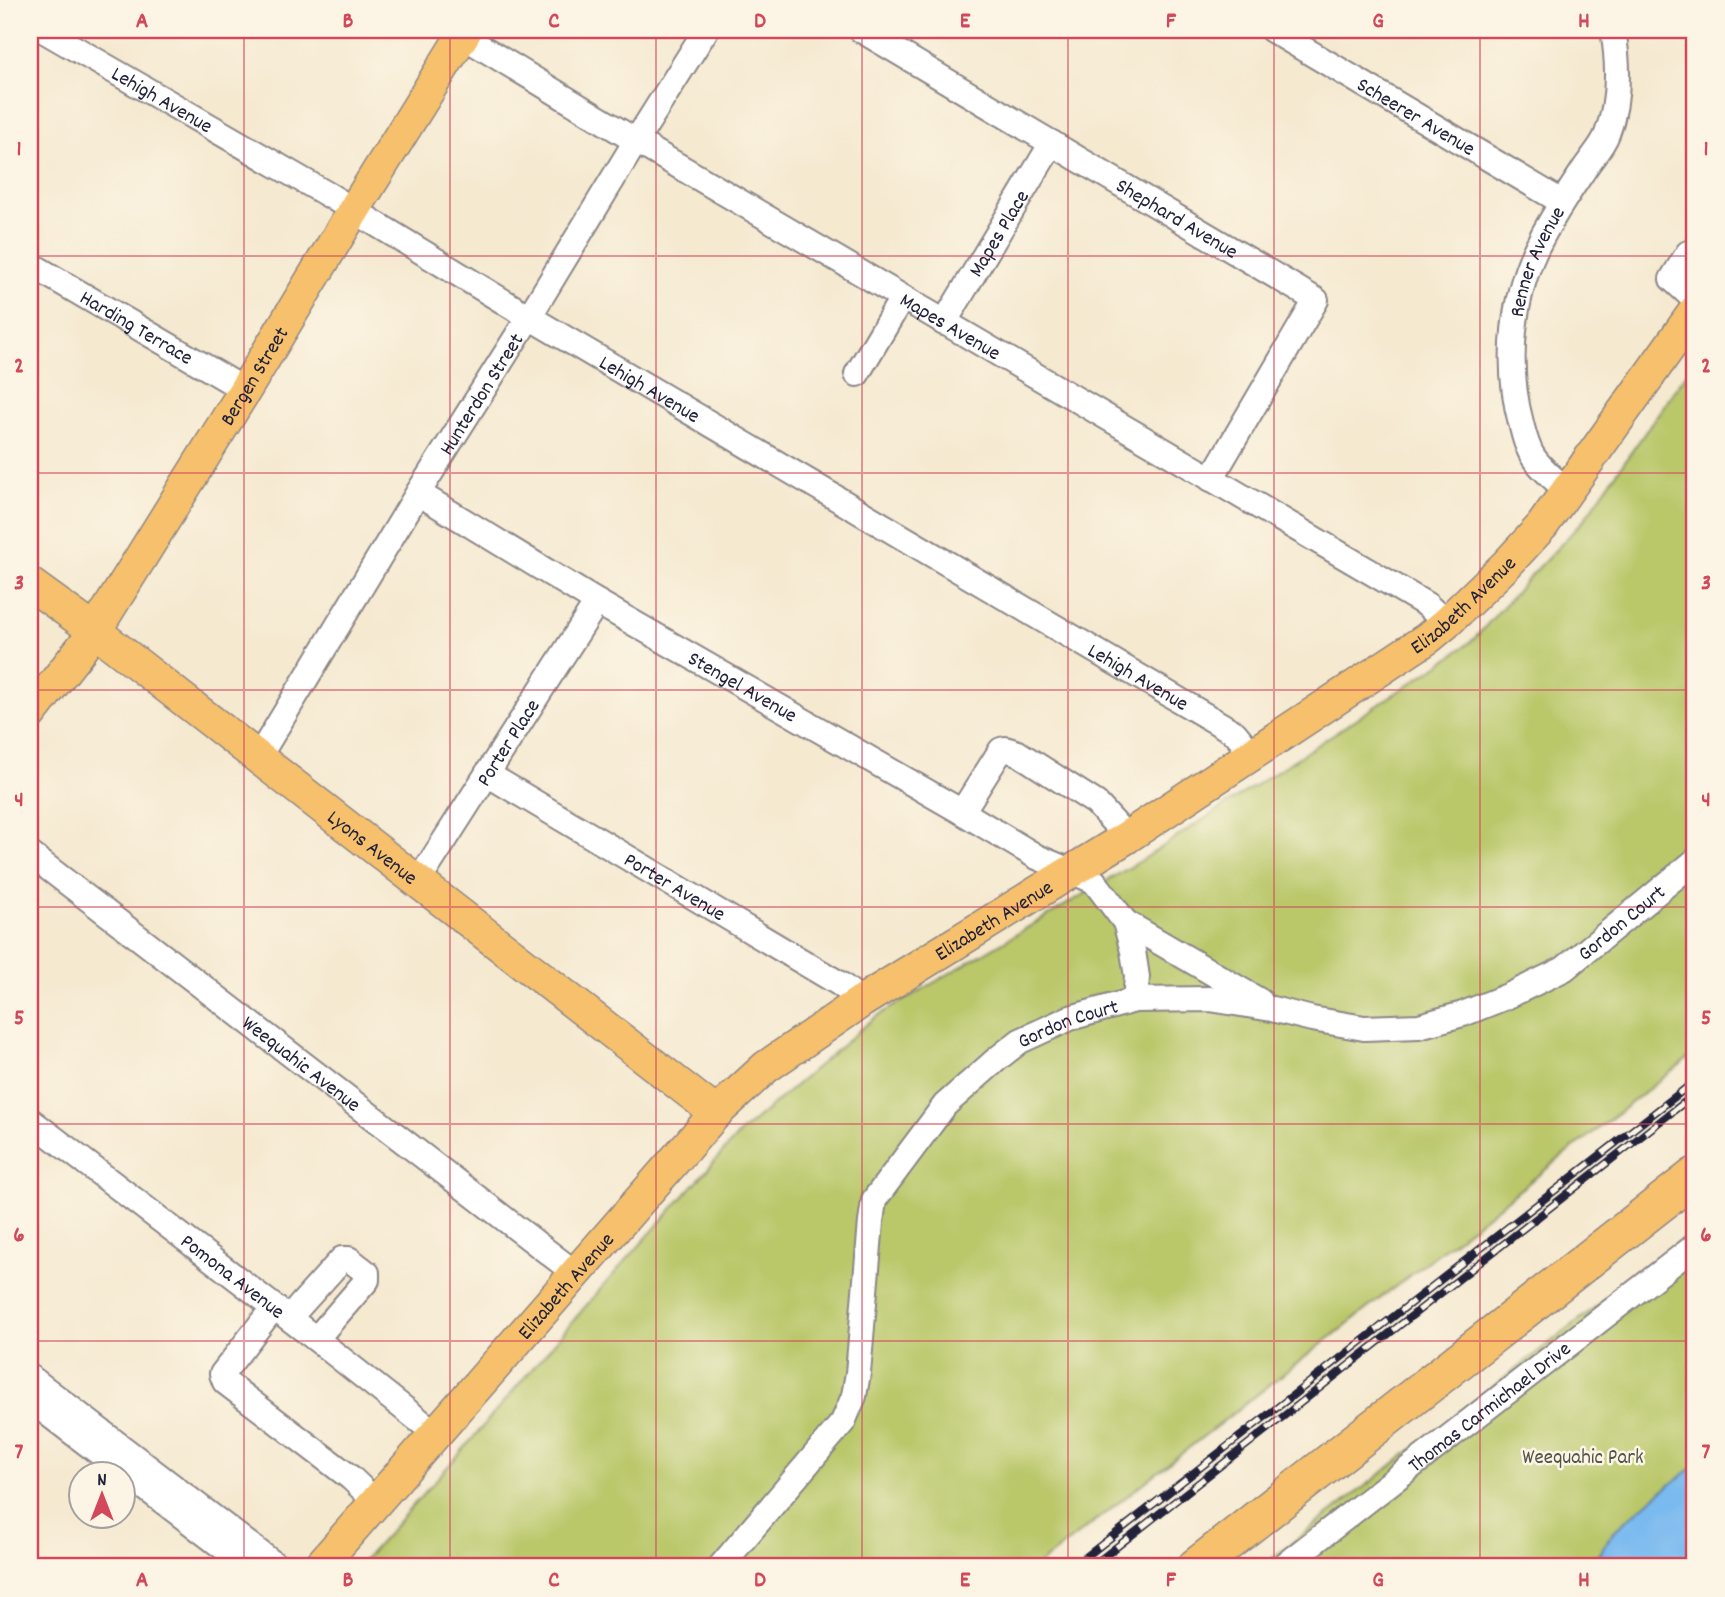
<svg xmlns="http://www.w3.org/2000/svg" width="1725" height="1597" font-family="Dekko,sans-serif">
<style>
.green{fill:#bac86a;stroke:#6e7552;stroke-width:2}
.water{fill:#7abaef;stroke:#4e6e95;stroke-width:2}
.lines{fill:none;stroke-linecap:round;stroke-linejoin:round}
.minor-casing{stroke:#8c8686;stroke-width:28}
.major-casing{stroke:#8c8686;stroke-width:35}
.highway-casing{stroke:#8c8686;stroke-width:40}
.minor{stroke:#fff;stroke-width:24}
.major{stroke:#f7c06c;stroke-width:32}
.highway{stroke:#f7c06c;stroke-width:37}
.rail-casing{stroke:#22223b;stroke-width:8}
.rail{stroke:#fcf5e5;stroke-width:5;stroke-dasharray:16;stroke-linecap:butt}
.grid{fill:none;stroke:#d1495b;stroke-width:2;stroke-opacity:0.55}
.labels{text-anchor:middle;stroke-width:5;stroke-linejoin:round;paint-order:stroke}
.street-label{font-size:21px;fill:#22223b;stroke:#fcf5e5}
.park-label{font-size:21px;fill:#505449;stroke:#fcf5e5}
.neatline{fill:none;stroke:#d1495b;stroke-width:2.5}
.grid-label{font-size:23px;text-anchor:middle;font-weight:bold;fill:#d1495b}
</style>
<rect width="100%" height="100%" fill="#fcf5e5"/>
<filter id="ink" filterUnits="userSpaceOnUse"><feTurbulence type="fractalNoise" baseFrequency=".0143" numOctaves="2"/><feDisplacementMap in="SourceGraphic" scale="14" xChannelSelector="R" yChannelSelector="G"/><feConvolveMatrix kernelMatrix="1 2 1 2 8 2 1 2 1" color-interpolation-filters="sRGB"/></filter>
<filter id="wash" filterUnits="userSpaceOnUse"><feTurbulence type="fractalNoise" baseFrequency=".00686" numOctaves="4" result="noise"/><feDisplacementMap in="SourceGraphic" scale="28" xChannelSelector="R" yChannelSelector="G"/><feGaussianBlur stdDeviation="1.57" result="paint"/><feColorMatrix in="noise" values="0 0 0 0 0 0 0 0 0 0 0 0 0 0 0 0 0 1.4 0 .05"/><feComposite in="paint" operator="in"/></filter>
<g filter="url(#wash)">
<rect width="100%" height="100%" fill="#f5e9d0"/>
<g class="green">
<polygon points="1695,361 1695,1053 1036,1567 358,1567 460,1453 597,1293 740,1133 874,1018 1142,860 1452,656 1475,638 1527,580 1583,521"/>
<polygon points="1695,1230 1695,1567 1261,1567"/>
</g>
<polygon class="water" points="1695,1466 1695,1567 1590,1567 1615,1530 1654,1497"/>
</g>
<g filter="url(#ink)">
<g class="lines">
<defs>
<g id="minor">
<path id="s1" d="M43,30L332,197L529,317L1235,733L1253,755"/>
<path id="s2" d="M453,30L636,141L1427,605L1446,623"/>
<path id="s3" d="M861,30L1316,300L1211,479"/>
<path id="s4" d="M1272,30L1562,202"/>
<polyline points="1688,253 1672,279 1695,300"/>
<path id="s5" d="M30,264L245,390"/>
<path id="s6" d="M944,323L1052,143"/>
<polyline points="857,374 902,298"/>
<path id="s7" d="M1568,492C1557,481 1543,471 1534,458C1527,448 1524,435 1521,423C1505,364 1512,291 1542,237C1555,212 1571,189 1587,165C1593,156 1603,145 1607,134C1620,100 1619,65 1613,30"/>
<path id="s8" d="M418,493L597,602L962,812L1037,857L1094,881L1125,922L1133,951L1137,977L1135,1000"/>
<path id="s9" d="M258,758L418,493L529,317L636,141L706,30"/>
<path id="s10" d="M487,774L840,984L862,1001"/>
<polyline points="962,812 1001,750 1005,749 1018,753 1096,803 1127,837"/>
<path id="s11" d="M30,854L575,1273"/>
<path id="s12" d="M418,882L597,602"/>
<polyline points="1125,922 1260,1001"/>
<path id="s13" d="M30,1120L316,1339L435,1433"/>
<polyline points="274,1307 222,1374 225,1382 351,1478 376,1502"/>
<polyline points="289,1318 342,1259 349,1259 367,1273 367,1280 316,1339"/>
<polyline points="30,1377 278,1567"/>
<polyline points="30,1400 249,1567"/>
<path id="s14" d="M720,1567L843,1422L854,1396L858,1373L871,1222L874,1200L945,1105L997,1059L1020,1041L1070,1018L1135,1000L1210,999L1272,1009L1312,1019L1364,1028L1419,1026L1463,1014L1508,996L1564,969L1695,861"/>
<path id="s15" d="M1282,1567L1695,1246"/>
</g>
<g id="major">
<path id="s16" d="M30,584L95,631L716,1113"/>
<path id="s17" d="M30,714L95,631L245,390L354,210L466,30"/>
<path id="s18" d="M319,1567L716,1113L766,1067L862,1001L1127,837L1428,638L1446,623L1506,565L1542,526L1695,311"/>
</g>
<polyline id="highway" points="1196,1567 1695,1176"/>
</defs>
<use href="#minor" class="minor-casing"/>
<use href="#major" class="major-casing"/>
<use href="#highway" class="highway-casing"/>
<use href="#minor" class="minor"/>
<use href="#major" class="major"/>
<use href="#highway" class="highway"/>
<defs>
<g id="rail">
<polyline points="1073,1567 1695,1081"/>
<polyline points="1091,1567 1695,1094"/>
</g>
</defs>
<use href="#rail" class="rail-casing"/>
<use href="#rail" class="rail"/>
</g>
</g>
<path class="grid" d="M244,30V1567M450,30V1567M656,30V1567M862,30V1567M1068,30V1567M1274,30V1567M1480,30V1567M30,256H1695M30,473H1695M30,690H1695M30,907H1695M30,1124H1695M30,1341H1695"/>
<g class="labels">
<g class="street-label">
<text dy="7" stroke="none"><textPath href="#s1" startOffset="138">Lehigh Avenue</textPath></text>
<text dy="7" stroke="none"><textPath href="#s4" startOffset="168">Scheerer Avenue</textPath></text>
<text dy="7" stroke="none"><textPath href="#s3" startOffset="368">Shephard Avenue</textPath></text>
<text dy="7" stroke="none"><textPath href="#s6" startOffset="105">Mapes Place</textPath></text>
<text dy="7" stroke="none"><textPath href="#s7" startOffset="252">Renner Avenue</textPath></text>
<text dy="7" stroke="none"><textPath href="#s2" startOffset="579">Mapes Avenue</textPath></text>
<text dy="7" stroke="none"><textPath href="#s5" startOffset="124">Harding Terrace</textPath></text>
<text dy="7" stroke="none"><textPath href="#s17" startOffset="406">Bergen Street</textPath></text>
<text dy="7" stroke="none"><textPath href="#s1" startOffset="705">Lehigh Avenue</textPath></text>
<text dy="7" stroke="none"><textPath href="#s9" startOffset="427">Hunterdon Street</textPath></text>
<text dy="7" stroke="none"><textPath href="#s18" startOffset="1508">Elizabeth Avenue</textPath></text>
<text dy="7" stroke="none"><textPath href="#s1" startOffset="1272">Lehigh Avenue</textPath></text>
<text dy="7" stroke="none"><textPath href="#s8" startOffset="378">Stengel Avenue</textPath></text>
<text dy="7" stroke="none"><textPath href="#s12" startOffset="166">Porter Place</textPath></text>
<text dy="7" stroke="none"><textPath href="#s16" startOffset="432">Lyons Avenue</textPath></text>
<text dy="7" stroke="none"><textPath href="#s10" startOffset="219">Porter Avenue</textPath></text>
<text dy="7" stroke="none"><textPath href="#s18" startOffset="942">Elizabeth Avenue</textPath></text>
<text dy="7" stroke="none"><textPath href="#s14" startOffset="1272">Gordon Court</textPath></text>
<text dy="7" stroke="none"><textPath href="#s14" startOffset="684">Gordon Court</textPath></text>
<text dy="7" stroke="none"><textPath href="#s11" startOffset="343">Weequahic Avenue</textPath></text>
<text dy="7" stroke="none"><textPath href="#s13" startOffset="256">Pomona Avenue</textPath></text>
<text dy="7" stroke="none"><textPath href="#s18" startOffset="374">Elizabeth Avenue</textPath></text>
<text dy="7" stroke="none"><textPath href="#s15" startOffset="262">Thomas Carmichael Drive</textPath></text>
</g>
<g class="park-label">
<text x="1583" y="1463">Weequahic Park</text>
</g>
</g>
<rect width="1725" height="1597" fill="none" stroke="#fcf5e5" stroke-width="77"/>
<g transform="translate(102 1495)"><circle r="33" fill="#fcf5e5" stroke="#a5a1a1" stroke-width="2"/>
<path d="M0-5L12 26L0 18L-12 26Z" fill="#d1495b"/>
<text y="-10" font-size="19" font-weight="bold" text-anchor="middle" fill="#22223b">N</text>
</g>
<rect x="38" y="38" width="1648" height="1520" class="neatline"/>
<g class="grid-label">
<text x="142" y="27">A</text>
<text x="348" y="27">B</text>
<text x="554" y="27">C</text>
<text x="760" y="27">D</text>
<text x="965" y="27">E</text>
<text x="1171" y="27">F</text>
<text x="1378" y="27">G</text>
<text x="1584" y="27">H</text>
<text x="19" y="155">1</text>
<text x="1706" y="155">1</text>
<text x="19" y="372">2</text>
<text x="1706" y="372">2</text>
<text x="19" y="589">3</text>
<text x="1706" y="589">3</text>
<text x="19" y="806">4</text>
<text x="1706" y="806">4</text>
<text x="19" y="1024">5</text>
<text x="1706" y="1024">5</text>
<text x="19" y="1241">6</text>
<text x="1706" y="1241">6</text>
<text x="19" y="1458">7</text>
<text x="1706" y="1458">7</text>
<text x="142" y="1586">A</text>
<text x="348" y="1586">B</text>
<text x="554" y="1586">C</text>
<text x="760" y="1586">D</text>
<text x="965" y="1586">E</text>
<text x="1171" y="1586">F</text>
<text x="1378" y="1586">G</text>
<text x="1584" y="1586">H</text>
</g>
</svg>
